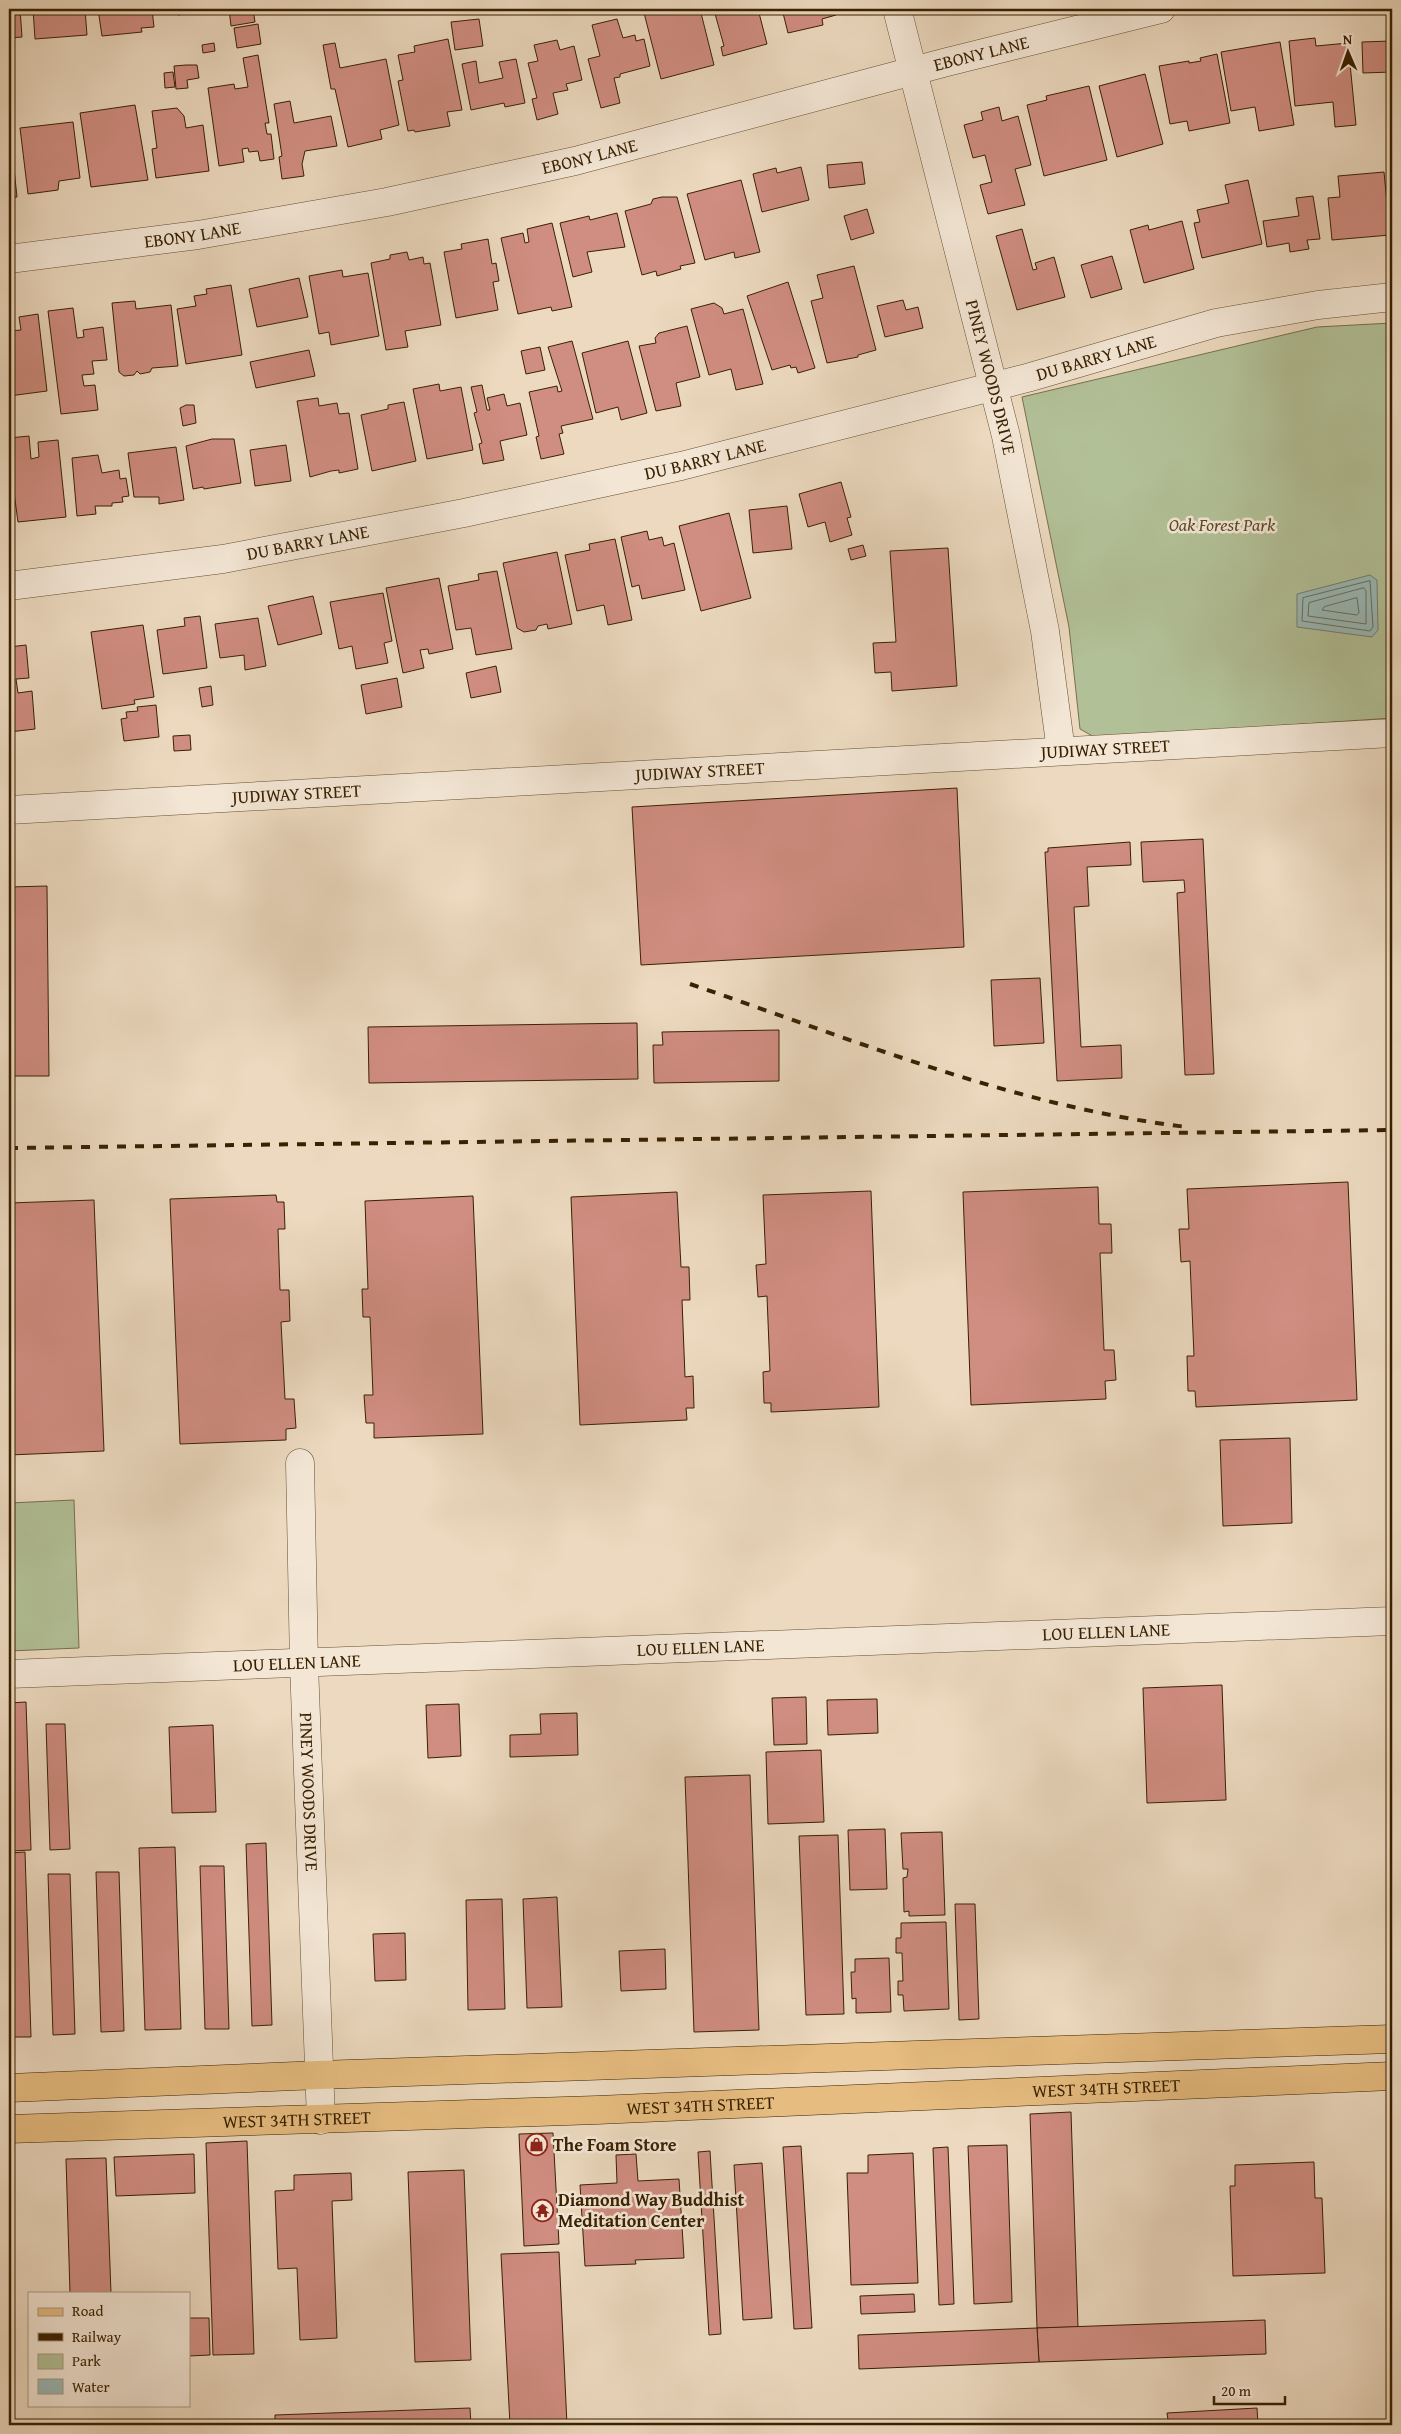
<svg xmlns="http://www.w3.org/2000/svg" width="1401" height="2434" font-family="'Gentium Book Plus',serif">
<style>
.green{fill:#b2c097;stroke:#76704c}
.water{fill:#99b9b7;stroke:#737c6e}
.lines{fill:none;stroke-linecap:round;stroke-linejoin:round}
.shore{stroke:#696d5c;stroke-width:1}
.building{fill:#d08d81;stroke:#392100}
.minor-casing{stroke:#664f30;stroke-width:29}
.major-casing{stroke:#392100;stroke-width:29}
.minor{stroke:#f3e6d5;stroke-width:28}
.major{stroke:#e6bc80;stroke-width:28}
.rail{stroke:#392100;stroke-width:4;stroke-dasharray:9 9;stroke-linecap:butt}
.labels{text-anchor:middle;stroke-width:5;stroke-linejoin:round;paint-order:stroke}
.street-label{font-size:18px;fill:#392100;stroke:#f3e6d5}
.park-label{font-size:18px;font-style:italic;fill:#574926;stroke:#f3e6d5}
.poi-label{font-size:18px;font-weight:bold;fill:#392100;stroke:#f3e6d5;text-anchor:start}
</style>
<rect width="100%" height="100%" fill="#ecd9bf"/>
<filter id="stains"><feTurbulence type="fractalNoise" baseFrequency=".004" numOctaves="4"/><feColorMatrix values="0 0 0 0 .2 0 0 0 0 .09 0 0 0 0 .02 0 0 0 .5 -.17"/></filter>
<radialGradient id="worn" r=".72"><stop offset=".6" stop-color="#630" stop-opacity="0"/><stop offset="1" stop-color="#630" stop-opacity=".3"/></radialGradient>
<g class="green">
<polygon points="1392,323 1392,718 1096,738 1080,729 1069,627 1022,397 1317,327"/>
<polygon points="74,1500 79,1648 9,1651 9,1503"/>
</g>
<polygon class="water" points="1370,575 1377,580 1378,630 1372,637 1297,627 1297,594"/>
<g class="lines">
<g class="shore">
<polygon points="1370,581 1373,627 1370,631 1302,621 1303,598"/>
<polygon points="1364,588 1366,591 1366,624 1308,616 1309,603"/>
<polygon points="1357,598 1359,613 1357,615 1322,610 1324,607"/>
</g>
</g>
<g class="building">
<polygon points="9,9 20,9 22,37 9,38"/>
<polygon points="33,9 85,9 87,35 35,39"/>
<polygon points="98,9 152,9 154,27 141,28 142,32 102,36"/>
<polygon points="177,9 205,9 205,11 178,15"/>
<polygon points="229,9 253,9 255,22 231,26"/>
<polygon points="363,9 392,9 364,14"/>
<polygon points="643,9 700,9 714,65 661,79"/>
<polygon points="718,9 758,9 767,44 723,56 721,47 724,46 714,10"/>
<polygon points="782,9 834,9 836,15 822,19 823,25 788,33"/>
<polygon points="479,19 483,46 455,50 451,22"/>
<polygon points="617,19 623,38 635,35 636,41 644,39 650,66 620,74 620,77 614,78 620,103 601,108 588,59 600,56 592,25"/>
<polygon points="258,24 261,44 237,48 234,28"/>
<polygon points="1391,31 1392,72 1363,73 1362,42 1391,41"/>
<polygon points="1315,38 1316,46 1348,43 1356,125 1335,127 1333,102 1295,106 1289,41"/>
<polygon points="448,39 462,110 447,112 450,126 415,132 414,130 408,131 398,81 403,80 398,55 415,52 414,46"/>
<polygon points="557,40 560,50 574,46 582,80 566,84 568,90 553,93 558,114 537,120 532,99 537,98 528,63 538,61 534,45"/>
<polygon points="1280,42 1294,125 1259,131 1255,107 1231,111 1221,52"/>
<polygon points="214,43 215,51 203,53 202,45"/>
<polygon points="335,43 340,68 386,59 399,125 380,130 382,139 348,147 335,89 331,89 323,45"/>
<polygon points="1217,54 1230,123 1189,131 1187,121 1170,124 1159,66 1189,61 1189,63 1201,61 1200,58"/>
<polygon points="258,55 269,123 265,123 267,134 271,134 274,159 260,161 258,151 249,152 248,148 242,149 244,162 219,166 208,88 234,84 235,89 248,87 243,58"/>
<polygon points="516,59 525,103 505,107 504,103 471,110 462,64 476,61 479,83 503,78 499,62"/>
<polygon points="186,65 197,65 199,78 187,80 188,88 176,89 174,66"/>
<polygon points="173,72 175,87 165,88 164,73"/>
<polygon points="1145,74 1163,144 1117,157 1099,86"/>
<polygon points="1089,86 1107,160 1044,176 1027,105 1047,100 1046,96"/>
<polygon points="290,101 294,123 331,116 337,146 305,151 302,164 304,176 282,179 279,157 282,156 274,104"/>
<polygon points="135,105 148,180 91,187 80,113"/>
<polygon points="999,107 1002,121 1018,116 1031,165 1015,169 1025,205 988,214 980,185 992,182 985,155 973,158 964,125 983,120 981,112"/>
<polygon points="177,108 184,116 186,128 203,125 209,171 156,178 152,149 157,148 152,111"/>
<polygon points="73,122 80,178 59,181 58,190 28,194 20,128"/>
<polygon points="9,150 12,150 17,197 9,198"/>
<polygon points="862,162 865,184 829,188 827,165"/>
<polygon points="801,167 809,200 762,212 753,174 776,168 777,173"/>
<polygon points="1384,172 1390,235 1332,240 1328,198 1340,197 1338,176"/>
<polygon points="741,180 760,252 735,258 734,252 705,260 687,194"/>
<polygon points="1248,180 1262,244 1202,258 1194,223 1200,222 1197,210 1229,203 1225,185"/>
<polygon points="1313,196 1320,239 1307,240 1309,249 1290,252 1289,243 1267,247 1263,221 1299,216 1296,198"/>
<polygon points="662,197 677,197 695,263 680,266 681,269 657,276 656,271 642,275 625,211 651,204 653,199"/>
<polygon points="867,209 874,233 851,240 844,216"/>
<polygon points="617,213 625,247 587,252 592,272 573,277 560,223 589,216 590,220"/>
<polygon points="1182,221 1194,269 1144,283 1130,230 1148,225 1149,230"/>
<polygon points="552,223 572,307 552,311 551,307 518,314 501,238 523,233 525,243 529,242 527,229"/>
<polygon points="1022,229 1033,270 1037,269 1035,263 1054,257 1065,297 1017,310 996,236"/>
<polygon points="488,239 492,264 496,263 499,281 493,282 498,310 456,318 444,252 462,249 461,244"/>
<polygon points="407,252 409,260 423,257 424,264 430,263 441,325 405,331 408,347 386,350 371,263 390,259 390,255"/>
<polygon points="1112,256 1122,289 1091,298 1081,265"/>
<polygon points="854,266 876,350 858,355 858,357 827,363 811,301 823,298 817,275"/>
<polygon points="342,270 343,277 368,273 379,336 331,345 329,332 319,334 309,276"/>
<polygon points="299,278 308,317 257,327 249,289"/>
<polygon points="788,282 815,368 798,373 796,367 791,368 790,365 772,370 747,296"/>
<polygon points="231,285 242,355 186,364 177,309 196,306 194,296 207,294 206,289"/>
<polygon points="903,300 906,310 918,307 923,328 885,337 877,306"/>
<polygon points="135,301 136,309 171,305 178,366 152,368 150,372 140,374 137,371 134,375 124,376 119,372 112,303"/>
<polygon points="714,303 722,308 724,314 743,309 763,384 736,390 731,369 709,375 691,309"/>
<polygon points="73,308 77,338 84,337 83,330 103,327 107,360 92,361 94,374 82,375 84,386 95,385 98,410 61,414 48,311"/>
<polygon points="38,314 47,391 9,396 9,331 21,330 19,317"/>
<polygon points="687,326 700,377 676,383 681,406 656,411 639,346 656,343 655,338 659,333"/>
<polygon points="572,341 593,419 561,426 563,433 559,434 564,454 541,459 536,437 539,436 529,392 557,386 558,392 562,391 548,347"/>
<polygon points="628,341 647,413 621,420 618,407 596,413 582,353"/>
<polygon points="540,347 545,370 526,374 521,351"/>
<polygon points="309,350 315,376 256,388 250,362"/>
<polygon points="439,384 440,391 461,387 473,450 427,459 413,389"/>
<polygon points="482,385 487,410 490,410 487,398 504,394 507,406 520,403 527,435 500,441 504,460 483,464 479,444 482,443 474,413 477,412 471,387"/>
<polygon points="318,398 319,406 337,403 339,414 349,413 358,469 339,473 339,470 331,471 310,477 297,401"/>
<polygon points="404,402 416,461 372,471 361,415 388,409 388,405"/>
<polygon points="186,405 194,405 196,423 183,426 180,408"/>
<polygon points="29,436 31,459 39,457 38,442 58,440 66,517 18,522 9,456 9,438"/>
<polygon points="212,439 234,439 241,483 204,489 203,487 193,489 186,446"/>
<polygon points="286,445 291,481 255,486 250,450"/>
<polygon points="176,447 184,500 159,504 159,497 134,497 128,453"/>
<polygon points="98,455 102,473 119,470 120,479 126,478 129,496 122,497 123,502 112,503 112,506 95,506 96,514 77,516 72,458"/>
<polygon points="841,482 851,517 847,518 852,535 830,542 825,522 808,527 799,494"/>
<polygon points="787,506 792,549 753,553 749,510"/>
<polygon points="729,513 751,598 701,611 679,526"/>
<polygon points="647,531 649,540 662,537 664,546 674,543 685,590 642,599 639,585 632,587 621,537"/>
<polygon points="615,539 632,620 608,625 604,605 577,611 565,555 590,550 589,544"/>
<polygon points="863,545 866,556 851,560 848,549"/>
<polygon points="948,548 957,686 892,691 891,672 875,673 873,643 896,642 890,551"/>
<polygon points="557,552 572,624 548,629 547,624 538,626 536,630 524,632 517,628 503,563"/>
<polygon points="497,571 512,649 476,655 471,628 456,630 448,586 479,580 478,574"/>
<polygon points="439,578 453,649 429,654 428,649 420,650 424,668 403,673 386,588"/>
<polygon points="383,593 392,641 384,643 388,663 356,669 352,646 339,649 330,602"/>
<polygon points="313,596 322,634 278,645 268,606"/>
<polygon points="200,616 207,668 163,674 157,630 185,626 184,618"/>
<polygon points="258,618 266,666 245,670 244,655 220,658 215,624"/>
<polygon points="143,625 154,697 134,700 135,704 102,709 91,632"/>
<polygon points="26,645 29,678 16,679 18,693 32,691 35,729 9,732 9,647"/>
<polygon points="496,666 501,692 471,698 466,673"/>
<polygon points="397,678 402,707 366,714 361,685"/>
<polygon points="211,686 213,705 202,707 199,688"/>
<polygon points="156,705 159,737 124,741 121,719 127,718 126,712 138,711 137,707"/>
<polygon points="190,735 191,750 174,751 173,736"/>
<polygon points="957,788 964,947 641,965 632,807"/>
<polygon points="1203,839 1214,1074 1185,1075 1177,893 1185,892 1184,880 1143,882 1141,842"/>
<polygon points="1130,842 1131,865 1087,867 1089,906 1074,907 1081,1047 1121,1045 1122,1078 1057,1081 1045,852 1048,852 1048,848"/>
<polygon points="47,886 49,1076 9,1076 9,887"/>
<polygon points="1040,978 1044,1043 994,1046 991,980"/>
<polygon points="637,1023 638,1079 369,1083 368,1027"/>
<polygon points="779,1030 779,1081 654,1083 653,1045 663,1045 662,1032"/>
<polygon points="1348,1182 1357,1400 1196,1407 1195,1391 1188,1391 1187,1356 1194,1356 1190,1261 1181,1262 1179,1229 1189,1229 1187,1189"/>
<polygon points="1098,1187 1099,1224 1111,1224 1112,1253 1100,1253 1104,1350 1114,1350 1116,1380 1105,1381 1106,1399 971,1405 963,1192"/>
<polygon points="871,1191 879,1407 771,1412 771,1403 764,1403 763,1372 770,1371 767,1296 758,1297 756,1265 766,1264 763,1195"/>
<polygon points="677,1192 681,1267 689,1267 690,1300 682,1300 685,1377 693,1376 694,1408 686,1408 687,1420 580,1425 571,1197"/>
<polygon points="276,1195 277,1202 284,1202 285,1229 278,1229 280,1290 289,1290 290,1321 281,1322 285,1399 294,1399 296,1428 286,1429 286,1440 180,1444 170,1199"/>
<polygon points="473,1196 483,1434 374,1438 374,1423 366,1423 364,1395 373,1395 370,1317 363,1317 362,1289 368,1289 365,1201"/>
<polygon points="94,1200 104,1451 9,1455 9,1203"/>
<polygon points="1290,1438 1292,1523 1223,1526 1220,1440"/>
<polygon points="1222,1685 1226,1800 1147,1803 1143,1688"/>
<polygon points="806,1697 807,1744 774,1745 772,1698"/>
<polygon points="877,1699 878,1733 828,1735 827,1700"/>
<polygon points="26,1702 31,1850 11,1851 9,1703"/>
<polygon points="459,1704 461,1756 428,1758 426,1705"/>
<polygon points="577,1713 578,1755 510,1757 510,1735 541,1734 540,1714"/>
<polygon points="46,1724 65,1724 70,1849 50,1850"/>
<polygon points="213,1725 216,1812 172,1813 169,1727"/>
<polygon points="821,1750 824,1822 768,1824 766,1752"/>
<polygon points="750,1775 759,2030 694,2032 685,1777"/>
<polygon points="885,1829 887,1889 850,1890 848,1830"/>
<polygon points="942,1832 945,1915 909,1916 909,1911 904,1912 903,1878 907,1877 908,1869 903,1869 901,1833"/>
<polygon points="838,1835 844,2014 806,2015 799,1836"/>
<polygon points="266,1843 272,2025 252,2026 246,1844"/>
<polygon points="175,1847 181,2029 145,2030 139,1848"/>
<polygon points="25,1852 31,2037 12,2037 9,1853"/>
<polygon points="200,1866 224,1866 229,2029 205,2029"/>
<polygon points="96,1872 119,1872 124,2031 101,2032"/>
<polygon points="48,1874 70,1874 75,2034 53,2035"/>
<polygon points="557,1897 562,2007 527,2008 523,1899"/>
<polygon points="502,1899 505,2009 468,2010 466,1900"/>
<polygon points="955,1904 975,1904 979,2019 959,2020"/>
<polygon points="946,1922 949,2009 904,2011 903,1995 898,1995 898,1981 903,1981 902,1953 896,1953 896,1938 901,1938 901,1923"/>
<polygon points="405,1933 406,1980 375,1981 373,1934"/>
<polygon points="665,1949 666,1989 621,1991 619,1951"/>
<polygon points="889,1958 891,2012 856,2013 856,1998 852,1999 851,1972 855,1972 855,1959"/>
<polygon points="1071,2112 1078,2327 1037,2328 1030,2114"/>
<polygon points="553,2133 559,2244 524,2246 519,2134"/>
<polygon points="247,2141 254,2354 213,2355 206,2143"/>
<polygon points="1007,2145 1012,2302 974,2304 968,2146"/>
<polygon points="801,2146 812,2328 794,2329 783,2147"/>
<polygon points="948,2147 954,2304 939,2305 933,2148"/>
<polygon points="710,2151 721,2334 709,2335 698,2152"/>
<polygon points="913,2153 918,2283 851,2285 847,2173 868,2173 868,2155"/>
<polygon points="194,2154 195,2193 116,2196 114,2157"/>
<polygon points="636,2154 638,2181 679,2179 684,2258 635,2260 636,2264 585,2266 580,2185 617,2183 616,2155"/>
<polygon points="106,2158 111,2293 70,2293 66,2159"/>
<polygon points="1314,2162 1315,2198 1322,2198 1325,2273 1233,2276 1230,2186 1235,2186 1235,2165"/>
<polygon points="762,2163 772,2318 743,2320 734,2165"/>
<polygon points="464,2170 471,2360 415,2362 408,2172"/>
<polygon points="351,2173 352,2200 332,2201 337,2338 300,2340 297,2268 278,2269 275,2191 294,2190 294,2175"/>
<polygon points="559,2252 567,2425 510,2425 501,2254"/>
<polygon points="914,2294 915,2312 861,2314 860,2296"/>
<polygon points="189,2318 209,2318 210,2355 189,2356"/>
<polygon points="1265,2320 1266,2354 1039,2362 1037,2328"/>
<polygon points="1037,2328 1039,2362 859,2369 858,2335"/>
<polygon points="470,2408 471,2425 275,2425 275,2415"/>
<polygon points="1257,2408 1258,2425 1046,2425 1168,2420 1167,2413"/>
</g>
<g class="lines">
<defs>
<g id="minor">
<path id="s1" d="M897,9L1006,436L1045,631L1061,751"/>
<path id="s2" d="M9,259L198,235L387,202L575,161L947,62L1161,9"/>
<path id="s3" d="M9,586L223,559L464,513L681,466L1027,378L1216,323L1318,305L1392,297"/>
<path id="s4" d="M9,810L1392,733"/>
<path id="s5" d="M300,1463L304,1664L321,2120"/>
<path id="s6" d="M9,1674L1392,1621"/>
</g>
<g id="major">
<polyline points="9,2088 319,2075 1392,2039"/>
<path id="s7" d="M9,2129L597,2110L1392,2076"/>
</g>
</defs>
<use href="#minor" class="minor-casing"/>
<use href="#major" class="major-casing"/>
<use href="#minor" class="minor"/>
<use href="#major" class="major"/>
<g class="rail">
<path d="M690,984C852,1039 1016,1107 1187,1127"/>
<polyline points="9,1148 1392,1130"/>
</g>
</g>
<defs>
<symbol id="shop-ring" viewBox="-11 -11 22 22"><circle r="9.5" fill="#f3e6d5" stroke="#8f2418" stroke-width="1.5"/><path d="M-5-2.5h2.3a2.7 3.5 0 0 1 5.4 0H5L5.5 6h-11ZM-1.5-2.5h3a1.5 2.3 0 0 0-3 0Z" fill="#8f2418"/></symbol>
<symbol id="temple-ring" viewBox="-11 -11 22 22"><circle r="9.5" fill="#f3e6d5" stroke="#8f2418" stroke-width="1.5"/><path d="M0-6L5-2H3V0L6.5 2.5H4V6H1.5V3h-3V6H-4V2.5H-6.5L-3 0V-2H-5Z" fill="#8f2418"/></symbol>
</defs>
<g fill-rule="evenodd">
<use href="#shop-ring" x="524" y="2132" width="25" height="25"/>
<use href="#temple-ring" x="530" y="2198" width="25" height="25"/>
</g>
<g class="labels">
<g class="street-label">
<text dy="6" stroke="none"><textPath href="#s2" startOffset="995">EBONY LANE</textPath></text>
<text dy="6" stroke="none"><textPath href="#s2" startOffset="590">EBONY LANE</textPath></text>
<text dy="6" stroke="none"><textPath href="#s2" startOffset="185">EBONY LANE</textPath></text>
<text dy="6" stroke="none"><textPath href="#s3" startOffset="1112">DU BARRY LANE</textPath></text>
<text dy="6" stroke="none"><textPath href="#s1" startOffset="380">PINEY WOODS DRIVE</textPath></text>
<text dy="6" stroke="none"><textPath href="#s3" startOffset="708">DU BARRY LANE</textPath></text>
<text dy="6" stroke="none"><textPath href="#s3" startOffset="302">DU BARRY LANE</textPath></text>
<text dy="6" stroke="none"><textPath href="#s4" startOffset="1098">JUDIWAY STREET</textPath></text>
<text dy="6" stroke="none"><textPath href="#s4" startOffset="692">JUDIWAY STREET</textPath></text>
<text dy="6" stroke="none"><textPath href="#s4" startOffset="288">JUDIWAY STREET</textPath></text>
<text dy="6" stroke="none"><textPath href="#s6" startOffset="1098">LOU ELLEN LANE</textPath></text>
<text dy="6" stroke="none"><textPath href="#s6" startOffset="692">LOU ELLEN LANE</textPath></text>
<text dy="6" stroke="none"><textPath href="#s6" startOffset="288">LOU ELLEN LANE</textPath></text>
<text dy="6" stroke="none"><textPath href="#s5" startOffset="329">PINEY WOODS DRIVE</textPath></text>
<text dy="6" stroke="none"><textPath href="#s7" startOffset="1098">WEST 34TH STREET</textPath></text>
<text dy="6" stroke="none"><textPath href="#s7" startOffset="692">WEST 34TH STREET</textPath></text>
<text dy="6" stroke="none"><textPath href="#s7" startOffset="288">WEST 34TH STREET</textPath></text>
</g>
<g class="park-label">
<text x="1222" y="531">Oak Forest Park</text>
</g>
<g class="poi-label">
<text x="553" y="2151">The Foam Store</text>
<text x="558" y="2206">Diamond Way Buddhist<tspan x="558" dy="21">Meditation Center</tspan></text>
</g>
</g>
<rect width="1401" height="2434" fill="none" stroke="#ecd9bf" stroke-width="30"/>
<rect x="10" y="10" width="1381" height="2414" fill="none" stroke="#392100" stroke-width="2.5"/>
<rect x="15" y="15" width="1371" height="2404" fill="none" stroke="#392100"/>
<rect x="28" y="2292" width="162" height="115" fill="#f3e6d5" stroke="#a99780"/>
<rect x="38" y="2308" width="25" height="8" fill="#e6bc80" stroke="#a99780"/>
<text x="72" y="2316" font-size="15" fill="#392100">Road</text>
<rect x="38" y="2333" width="25" height="8" fill="#392100" stroke="#a99780"/>
<text x="72" y="2342" font-size="15" fill="#392100">Railway</text>
<rect x="38" y="2354" width="25" height="15" fill="#b2c097" stroke="#a99780"/>
<text x="72" y="2366" font-size="15" fill="#392100">Park</text>
<rect x="38" y="2379" width="25" height="15" fill="#99b9b7" stroke="#a99780"/>
<text x="72" y="2392" font-size="15" fill="#392100">Water</text>
<g transform="translate(1348 52) rotate(358)" stroke="#f3e6d5" stroke-width="4" paint-order="stroke">
<path d="M0-4L9 19L0 12L-9 19Z" fill="#392100"/>
<text y="-8" font-size="14" font-weight="bold" text-anchor="middle" fill="#392100">N</text>
</g>
<path d="M1214 2396v8h71v-8" fill="none" stroke="#392100" stroke-width="2.5"/>
<text x="1221" y="2396" font-size="15" fill="#392100" stroke="#f3e6d5" stroke-width="4" paint-order="stroke">20 m</text>
<rect width="100%" height="100%" filter="url(#stains)"/>
<rect width="100%" height="100%" fill="url(#worn)"/>
</svg>
